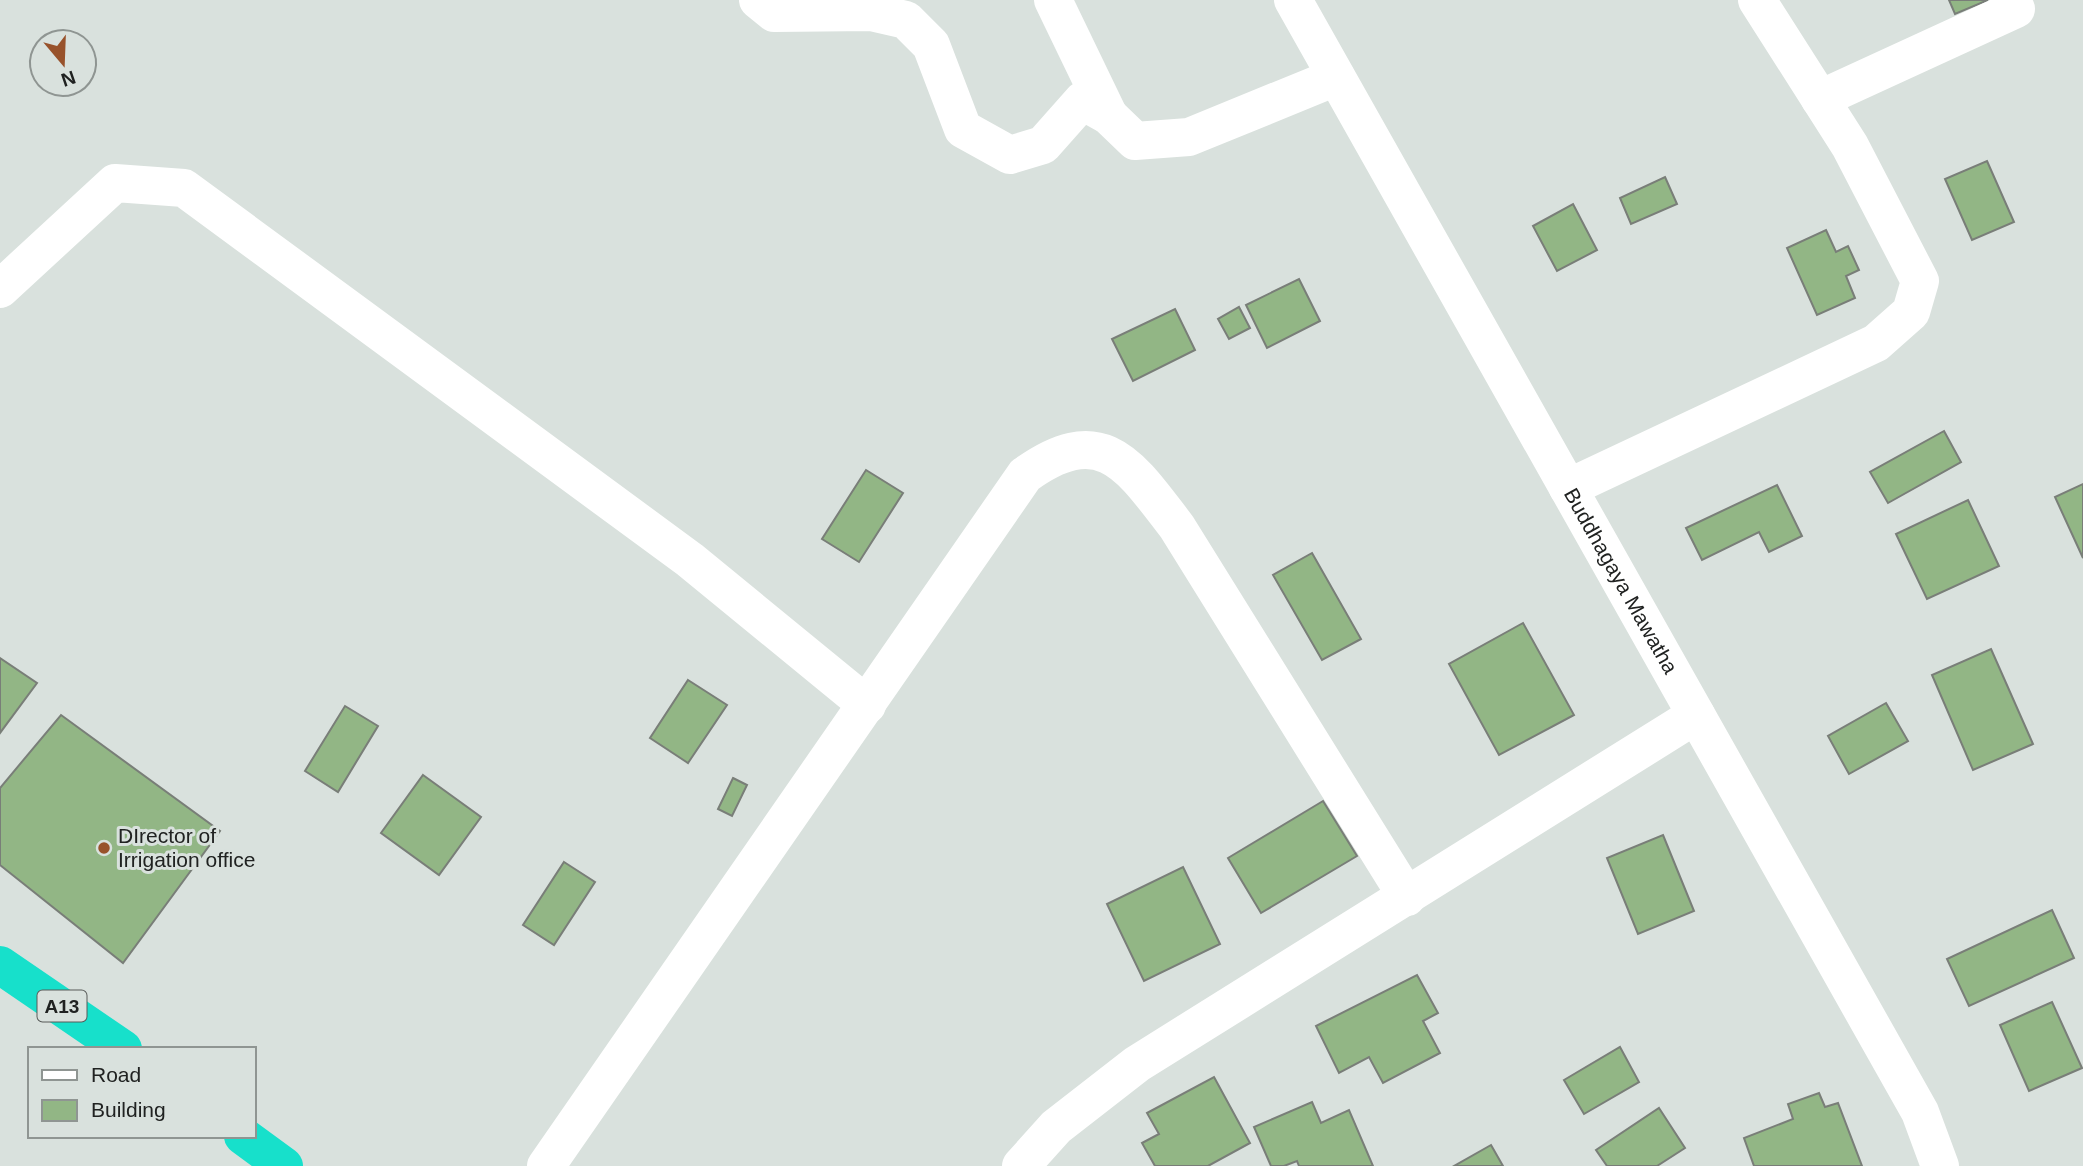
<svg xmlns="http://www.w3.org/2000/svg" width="2083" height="1166" font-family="Arial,sans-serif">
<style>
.building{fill:#92b685;stroke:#797e78;stroke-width:2}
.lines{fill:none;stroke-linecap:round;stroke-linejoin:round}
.street{stroke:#fff;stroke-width:38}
.secondary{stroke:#fff;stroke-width:38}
.highway{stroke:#17e0cb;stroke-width:38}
.poi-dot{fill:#98522b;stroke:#d9e1dd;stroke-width:2.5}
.labels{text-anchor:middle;stroke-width:6;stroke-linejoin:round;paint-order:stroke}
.shield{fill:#d9e1dd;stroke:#585b59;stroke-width:2}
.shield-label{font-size:19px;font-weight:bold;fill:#202221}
.street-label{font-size:21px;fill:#202221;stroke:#d9e1dd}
.poi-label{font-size:21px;fill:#202221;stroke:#d9e1dd;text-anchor:start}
</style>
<rect width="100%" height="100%" fill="#d9e1dd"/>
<g class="building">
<polygon points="1949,0 1988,0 1955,14"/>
<polygon points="1987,161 2014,222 1972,240 1945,179"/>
<polygon points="1665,177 1677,204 1631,224 1620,198"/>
<polygon points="1573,204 1597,250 1557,271 1533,226"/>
<polygon points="1826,230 1836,252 1848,246 1859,270 1846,276 1855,298 1817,315 1787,248"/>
<polygon points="1299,279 1320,321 1267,348 1246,305"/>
<polygon points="1239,307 1250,328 1229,339 1218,319"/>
<polygon points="1175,309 1195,350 1133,381 1112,339"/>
<polygon points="1944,431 1961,462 1888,503 1870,472"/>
<polygon points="866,470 903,493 859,562 822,539"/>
<polygon points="2083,484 2083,558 2055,497"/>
<polygon points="1777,485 1802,536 1769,552 1759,532 1702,560 1686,528"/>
<polygon points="1968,500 1999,566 1927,599 1896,534"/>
<polygon points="1312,553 1361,639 1322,660 1273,575"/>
<polygon points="1523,623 1574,715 1499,755 1449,664"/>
<polygon points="1991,649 2033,744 1973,770 1932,675"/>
<polygon points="0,658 37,683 0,733"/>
<polygon points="688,680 727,705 688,763 650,738"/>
<polygon points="1886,703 1908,741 1849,774 1828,736"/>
<polygon points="345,706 378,726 338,792 305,771"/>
<polygon points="61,715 220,831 123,963 0,865 0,788"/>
<polygon points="423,775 481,817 439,875 381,833"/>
<polygon points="733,778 747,785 732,816 718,809"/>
<polygon points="1323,801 1357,856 1261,913 1228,858"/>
<polygon points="1663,835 1694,911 1638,934 1607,858"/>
<polygon points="564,862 595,882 554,945 523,925"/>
<polygon points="1183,867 1220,944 1144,981 1107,904"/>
<polygon points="2052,910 2074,958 1969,1006 1947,959"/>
<polygon points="1417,975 1438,1013 1423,1021 1440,1053 1383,1083 1369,1057 1339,1073 1316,1026"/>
<polygon points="2052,1002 2082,1068 2029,1091 2000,1025"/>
<polygon points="1620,1047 1639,1082 1584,1114 1564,1080"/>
<polygon points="1214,1077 1250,1143 1208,1166 1155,1166 1142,1143 1159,1134 1147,1113"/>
<polygon points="1819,1093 1825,1107 1838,1103 1862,1166 1754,1166 1744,1138 1793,1119 1788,1104"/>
<polygon points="1312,1102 1321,1123 1349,1110 1373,1166 1299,1166 1297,1161 1284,1166 1271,1166 1254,1127"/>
<polygon points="1659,1108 1685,1148 1657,1166 1607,1166 1596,1150"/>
<polygon points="1491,1145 1503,1166 1454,1166"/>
</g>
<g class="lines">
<g class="street">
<polyline points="758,0 774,13 871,12 906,20 931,45 963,129 1010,155 1043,145 1082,101 1109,116 1135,141 1189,137 1336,77"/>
<polyline points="1053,0 1109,116"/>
<polyline points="1820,99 2016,9"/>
<polyline points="0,289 115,183 184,188 690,560 867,705"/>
<polyline points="1568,488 1876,343 1911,312 1920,281 1850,146 1757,0"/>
<path d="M546,1166L1025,475C1103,419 1130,466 1177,527L1407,897"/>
<polyline points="1021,1166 1056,1127 1137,1064 1696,715"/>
</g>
<path class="secondary" id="s1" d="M1293,0L1920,1112L1940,1166"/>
<g class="highway">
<polyline points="0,965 123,1049"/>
<polyline points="243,1136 284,1166"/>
</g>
</g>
<circle class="poi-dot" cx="104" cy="848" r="7"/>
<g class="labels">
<rect class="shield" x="37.5" y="990.5" width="49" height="31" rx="5"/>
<g class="shield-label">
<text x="62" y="1013">A13</text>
</g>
<g class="street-label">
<text dy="7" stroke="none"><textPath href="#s1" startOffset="667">Buddhagaya Mawatha</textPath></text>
</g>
<g class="poi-label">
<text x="118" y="843">DIrector of<tspan x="118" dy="24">Irrigation office</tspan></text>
</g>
</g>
<rect x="28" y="1047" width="228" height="91" fill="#d9e1dd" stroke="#8f9592" stroke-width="2"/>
<rect x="42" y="1070" width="35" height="10" fill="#ffffff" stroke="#8f9592" stroke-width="2"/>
<text x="91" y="1082" font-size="21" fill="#202221">Road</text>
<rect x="42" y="1100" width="35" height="21" fill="#92b685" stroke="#8f9592" stroke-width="2"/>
<text x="91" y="1117" font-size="21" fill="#202221">Building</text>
<g transform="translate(63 63) rotate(161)"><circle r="33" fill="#d9e1dd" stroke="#8f9592" stroke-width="2"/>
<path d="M0-5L12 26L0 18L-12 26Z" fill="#98522b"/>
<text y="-10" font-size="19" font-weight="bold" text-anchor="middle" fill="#202221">N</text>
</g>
</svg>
